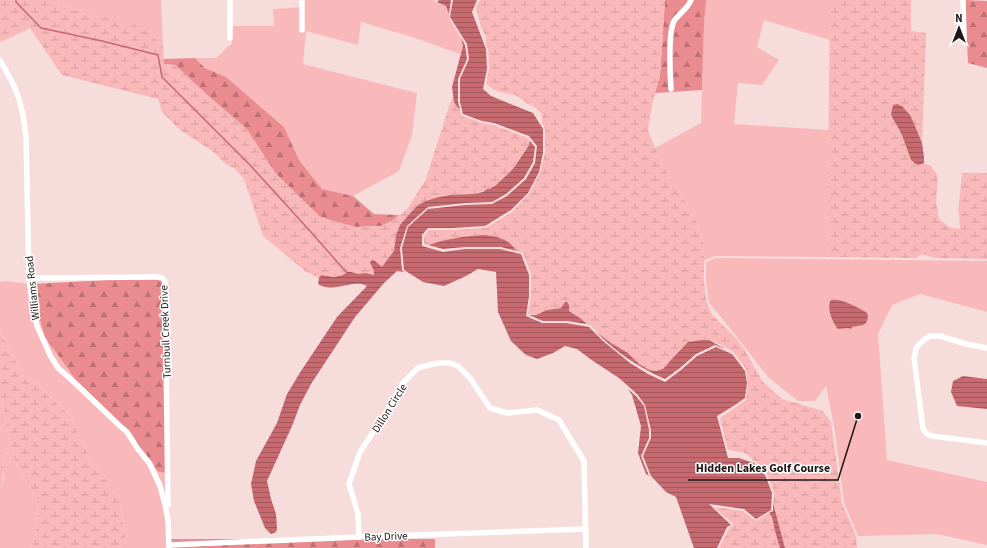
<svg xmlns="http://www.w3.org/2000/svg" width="987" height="548" font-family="'Source Sans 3',sans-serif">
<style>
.green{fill:#f9b9bb}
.forest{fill:url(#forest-firs)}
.wetland{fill:url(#wetland-marsh)}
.water{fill:url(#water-rules)}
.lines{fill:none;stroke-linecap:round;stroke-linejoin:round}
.stream{stroke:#c66a70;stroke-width:1.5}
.minor{stroke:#fff;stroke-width:5.5}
.labels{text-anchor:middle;stroke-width:3;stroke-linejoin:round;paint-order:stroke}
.street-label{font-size:11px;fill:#1f1616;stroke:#fff}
.leader{fill:none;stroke:#1f1616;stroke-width:1.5}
.callout-dot{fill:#1f1616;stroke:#fff;stroke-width:1.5}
.callout-label{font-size:12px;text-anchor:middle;font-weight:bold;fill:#1f1616;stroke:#fff;stroke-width:3;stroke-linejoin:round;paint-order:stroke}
</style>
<defs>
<pattern id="forest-firs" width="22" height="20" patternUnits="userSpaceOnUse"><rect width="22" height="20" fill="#ea8b8f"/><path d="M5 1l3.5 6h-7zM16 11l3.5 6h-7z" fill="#bd7174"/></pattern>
<pattern id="wetland-marsh" width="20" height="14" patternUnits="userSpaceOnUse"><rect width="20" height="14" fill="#f9b9bb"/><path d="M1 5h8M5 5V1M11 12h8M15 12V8" fill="none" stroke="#d59ea0"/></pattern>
<pattern id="water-rules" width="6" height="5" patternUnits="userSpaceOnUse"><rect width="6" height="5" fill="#c66a70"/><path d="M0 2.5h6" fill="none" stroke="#a0565b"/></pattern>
</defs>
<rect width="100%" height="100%" fill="#f7dcdc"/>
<g class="green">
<polygon points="57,0 161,0 163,46 151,34 114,19 87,15 62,5"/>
<polygon points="303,0 434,0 436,2 446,6 449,14 449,18 461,38 463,46 460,54 412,37 361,22 358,45 306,31 303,64 417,93 412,135 399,171 353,196 322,189 299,160 284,127 226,77 205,68 195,58 216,58 232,43 231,26 274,26 273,9 304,7"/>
<polygon points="706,0 830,0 830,40 764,20 757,47 779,60 762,85 738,83 734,124 829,130 827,257 716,256 705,260 704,263 704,243 697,224 682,195 661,163 655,148 701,123 704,24"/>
<polygon points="716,258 987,261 987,312 920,294 892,305 878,334 887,460 987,482 987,545 937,534 858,536 844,503 835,432 826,386 815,401 798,401 769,378 721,317 709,303 706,281 706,262"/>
<polygon points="6,281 30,284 168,473 170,548 125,548 125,534 119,495 93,465 71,417 37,383 25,379 0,332 0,282"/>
<polygon points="0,401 4,408 7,430 17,467 29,483 38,505 37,523 34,543 30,548 0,548 0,486 4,479 4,463 0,445"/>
</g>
<g class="forest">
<polygon points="665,0 706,0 704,24 702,90 655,93 660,75"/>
<polygon points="965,0 987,1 987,68 968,63"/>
<polygon points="195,58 205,68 226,77 284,127 299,160 322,189 353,196 374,214 399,215 394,220 381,226 356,227 329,220 319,216 276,174 262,153 205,93 175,65 164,64 164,59"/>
<polygon points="149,278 162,278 168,473 159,472 150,464 125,428 76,380 45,337 30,284"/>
<rect x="170" y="539" width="265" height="9"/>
</g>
<g class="wetland">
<path d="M0,0H57L62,5L87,15L114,19L132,23L151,34L163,46L164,64L175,65L205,93L247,129L276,174L319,216L329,220L355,227L381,226L394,220L407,209L426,179L449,106L453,96C455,104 457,104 460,110C461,112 461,114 462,116L482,123L493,125L528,138L530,141V143L510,172L499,184L492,188L474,194L450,195L435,198L426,201L418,205L412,211L400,225L396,235L394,251L387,260L382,267L375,261L371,265L374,270V275L369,273L358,274L347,272C339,278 331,276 321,275L319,278L305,271L263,236L244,179L235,169L224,163L215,153L180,130L162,112L158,99L62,75L30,28L1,42L0,40Z"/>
<path d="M480,0H665L660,75L652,105L648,130L661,163L682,195L697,224L704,243V281L706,300L712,315L733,335L744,349L763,382L782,399L823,411L831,422L842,503L856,536L857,548H785L773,503L774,493L767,474L756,462L753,460L747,454L742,452L728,450L720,418L736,407L746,400L748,383L746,369L733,352L717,343L709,340H701L688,342L669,362L666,366L663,369L656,371L649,370L639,364L628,353L611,343L600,335L590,325L587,324L580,318L569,311V308L565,302L561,308L547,310L536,315L528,314L531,296V274L523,253L516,251C504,229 468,235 448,240C440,241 431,246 424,244V236L429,230H452L486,228L512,212L529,194L540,173L545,153V129L542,123V116L541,113L535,107L528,104L520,98L515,95L499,92L493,89L486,84L489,68L488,49L486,44V37L481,27L476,9V7Z"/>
<path d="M830,0H911V31L926,33L922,143C916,130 911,110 897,104L895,124L902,135L911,160L919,165L923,163L931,166L938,176L936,201L939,219L949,227L960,229L959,214L958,212L962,173H987V259L935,258L922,254L916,258L827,257Z"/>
<polygon points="0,332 25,379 37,383 71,417 93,465 119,495 125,534 125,548 30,548 34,543 37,523 38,505 29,483 17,467 7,430 4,408 0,401"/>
<path d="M0,445C4,458 6,474 0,486Z"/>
<polygon points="714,507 743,511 756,521 769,513 772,517 775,531 780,548 719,548 729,529 732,526 733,524"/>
</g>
<g class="water">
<polygon points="439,0 451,0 449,14 446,6 437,2"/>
<polygon points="453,0 477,0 472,12 486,49 487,69 483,89 491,96 533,113 543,129 543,153 539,172 528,193 511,210 485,226 452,228 428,228 422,235 422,246 443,252 465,249 500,249 521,254 529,275 529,296 526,316 542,323 566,323 589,327 603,341 630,363 648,374 665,382 681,370 697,356 716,347 732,354 745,371 747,383 745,398 735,405 717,416 728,458 739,458 754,463 765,475 772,493 771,510 756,519 744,509 709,504 731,525 727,527 717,548 694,548 676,497 666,492 651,476 643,456 651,438 651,430 645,405 637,394 619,378 593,361 577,349 565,346 553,353 537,359 526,355 511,341 498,312 496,272 478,269 466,276 444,286 423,282 404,270 402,248 408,227 428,209 465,205 492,204 507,196 526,179 535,163 537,146 529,136 494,123 482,121 463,114 460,102 460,79 469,59 467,44 450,17"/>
<polygon points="461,38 465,45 467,59 458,79 458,102 460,109 457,107 454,102 452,87 463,46"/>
<polygon points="897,104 902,106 910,115 915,126 922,143 924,157 924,163 919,165 916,164 911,160 902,135 891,115 893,105"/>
<path d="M530,141L535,147L533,162L524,178L506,194L492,202L465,203L428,207L407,226L400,248L402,270L404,272L397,271L384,283L355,317L311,384L300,405L292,426L267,481L271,499L276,514L277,529L276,532L271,534L265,528L254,501L251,484L256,461L277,423L287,394L301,371L337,317L367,286C354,278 333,294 318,284L319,278L321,275L334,277L343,275L347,272H351L358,274L366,273L374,275C375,270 371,266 370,262L372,260L375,261L382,267L387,260L394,251L396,235L400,225L412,211L418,205L426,201L435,198L450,195L474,194L483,192L487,189H489L495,186L510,172L515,166L529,145Z"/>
<path d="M483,235C496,236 510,239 516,251L501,247H465L443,249L428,245C446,239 464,236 483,235Z"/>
<path d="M831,300C841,298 857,307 866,312C869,315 868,319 866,323L863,325L852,327L851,329L848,328L838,329C833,323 826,308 831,300Z"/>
<polygon points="565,302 567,302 569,305 569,311 580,318 587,324 567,321 543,321 529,315 536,315 547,310 561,308"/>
<path d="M596,332L611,343L628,353L639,364L649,370L656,371L663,369L666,366L669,362L688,342L701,340H709L725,349L715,345L696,354L680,368L665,379C639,368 616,352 596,332Z"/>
<polygon points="963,376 987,379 987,409 957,406 951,392 953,381"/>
<polygon points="628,389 636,396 644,406 649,430 649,438 641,456 649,476 646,474 638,453 641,426 632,395"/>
<polygon points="773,503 785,548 780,548 775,531 772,517 769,513 773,511"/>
</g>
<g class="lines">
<polyline class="stream" points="16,0 16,2 41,28 102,41 158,55 162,77 250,165 310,231 347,273"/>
<g class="minor">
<polyline points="230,0 230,38"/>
<polyline points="302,0 302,30"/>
<polyline points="963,0 964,42"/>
<path d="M0,60C5,69 10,78 15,88C22,104 24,120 26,137L29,278L33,309L37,326L50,355L58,368L76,384L120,426L127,432L138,449L150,464L160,486L165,504L168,521L169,548"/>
<path d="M671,89C670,75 668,33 674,21C678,14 687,10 691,0"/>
<path d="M29,278L156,277C160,277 163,277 165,282L168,505"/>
<polyline points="987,348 966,344 940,336 931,336 925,339 919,344 916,349 914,358 923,429 927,434 932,436 987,443"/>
<polyline points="359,537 358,514 349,484 360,452 385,414 403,383 418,368 433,364 439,363 450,363 458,366 470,378 490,408 507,413 537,410 559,420 584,461 586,548"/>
<polyline points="169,545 359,537 586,529"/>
</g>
</g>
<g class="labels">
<g class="street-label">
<text transform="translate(32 288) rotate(-96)" y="4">Williams Road</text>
<text transform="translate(165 332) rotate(-92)" y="4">Turnbull Creek Drive</text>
<text transform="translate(389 408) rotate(-58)" y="4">Dillon Circle</text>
<text transform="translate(386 536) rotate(-2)" y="4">Bay Drive</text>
</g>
</g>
<path class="leader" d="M858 416L838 480H688"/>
<circle class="callout-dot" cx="858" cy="416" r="4"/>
<g class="callout-label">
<text x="763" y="472">Hidden Lakes Golf Course</text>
</g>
<g transform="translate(959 28)" stroke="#ffffff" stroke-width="3" paint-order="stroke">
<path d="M0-3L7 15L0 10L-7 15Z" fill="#1f1616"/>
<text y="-6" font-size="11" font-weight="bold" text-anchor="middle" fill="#1f1616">N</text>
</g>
</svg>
